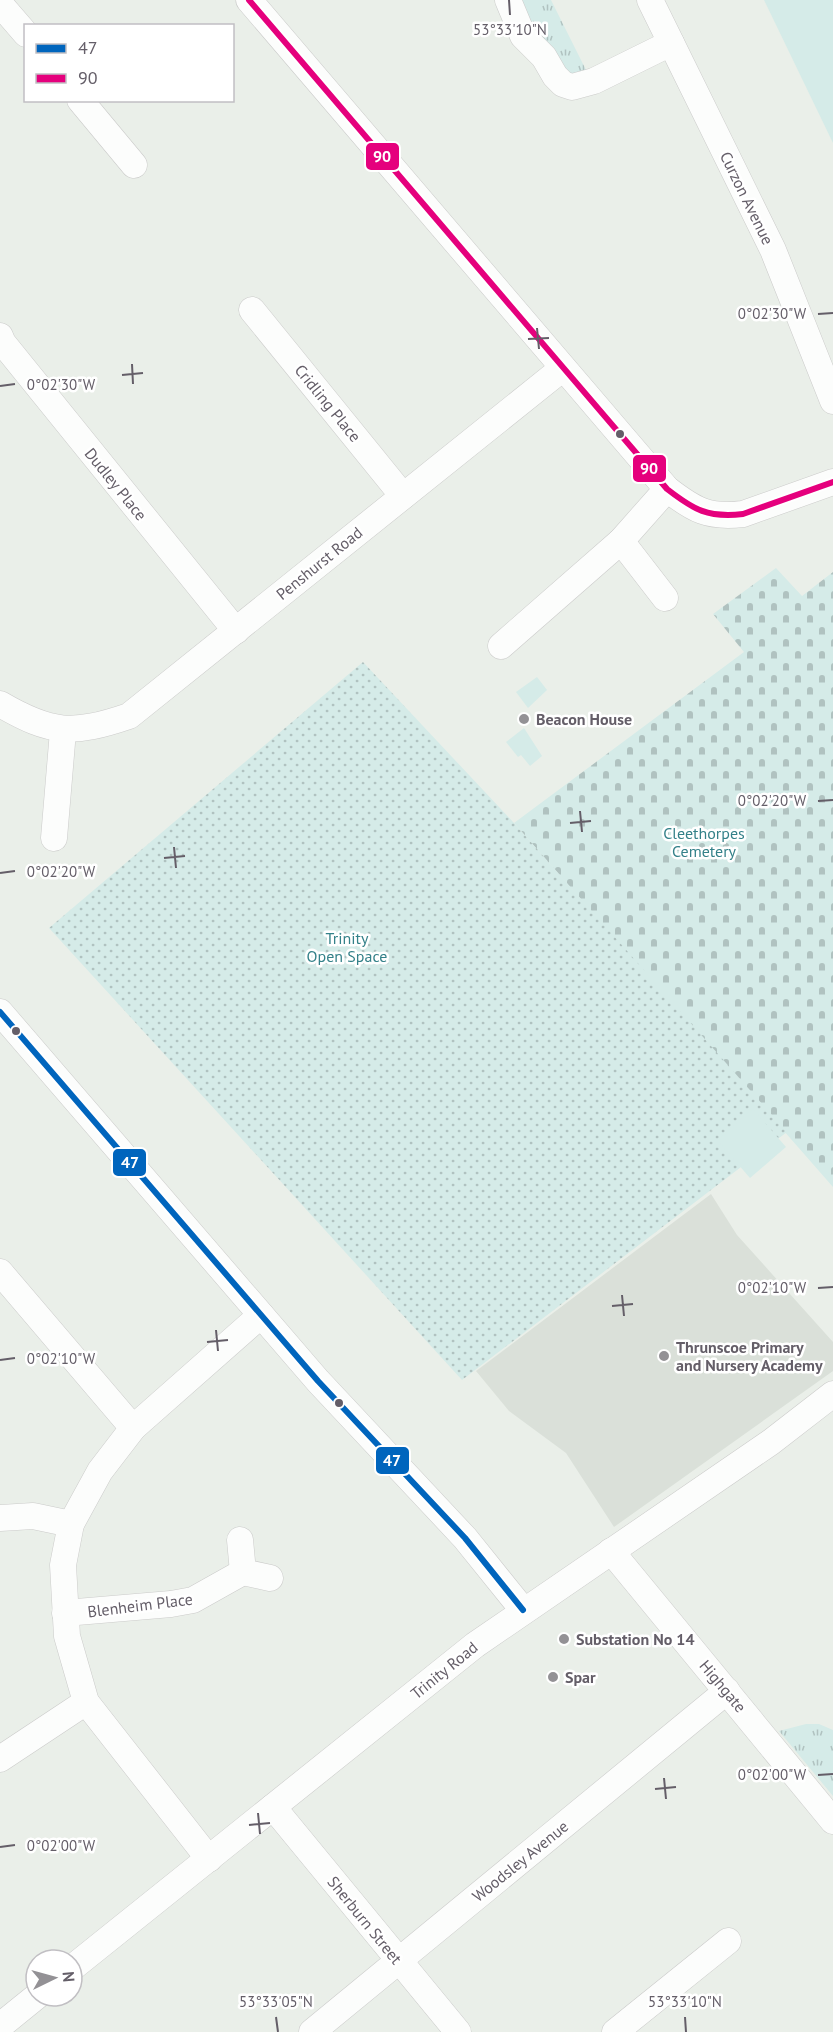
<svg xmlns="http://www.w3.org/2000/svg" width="833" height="2032" font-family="'PT Sans',sans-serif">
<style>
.education{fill:#dae0d9}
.grass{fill:url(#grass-tufts)}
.cemetery{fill:url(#cemetery-stones)}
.park{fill:url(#park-dots)}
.garden{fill:#d5ebe8}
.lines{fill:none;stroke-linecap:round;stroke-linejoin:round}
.minor-casing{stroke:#cbcbca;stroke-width:27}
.minor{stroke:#fcfdfc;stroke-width:26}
.bus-1-casing{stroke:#fff;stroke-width:10}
.bus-2-casing{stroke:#fff;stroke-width:10}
.bus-1{stroke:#0065bd;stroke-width:6}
.bus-2{stroke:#e5007d;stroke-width:6}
.ticks{fill:none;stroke:#645e68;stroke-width:2}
.bus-dot{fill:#645e68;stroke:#fff;stroke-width:2}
.poi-dot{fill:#939195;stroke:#fff;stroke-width:2}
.labels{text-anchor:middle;stroke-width:5;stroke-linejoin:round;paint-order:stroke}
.street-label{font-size:16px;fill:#645e68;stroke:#fff}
.poi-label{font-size:16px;font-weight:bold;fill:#645e68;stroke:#fff;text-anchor:start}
.park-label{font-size:16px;fill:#348189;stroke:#fff}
.ticks-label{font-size:15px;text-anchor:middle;fill:#645e68;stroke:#fff;stroke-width:5;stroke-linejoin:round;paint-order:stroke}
.line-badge{stroke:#fff;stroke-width:2}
.badge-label{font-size:16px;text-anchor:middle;font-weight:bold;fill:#fff}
</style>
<defs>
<pattern id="grass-tufts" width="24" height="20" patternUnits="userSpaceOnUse" patternTransform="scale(1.5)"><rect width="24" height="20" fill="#d5ebe8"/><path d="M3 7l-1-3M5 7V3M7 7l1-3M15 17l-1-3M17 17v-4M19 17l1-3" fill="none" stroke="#b0c2c0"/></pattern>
<pattern id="cemetery-stones" width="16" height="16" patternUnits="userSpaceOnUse" patternTransform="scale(1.5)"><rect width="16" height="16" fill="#d5ebe8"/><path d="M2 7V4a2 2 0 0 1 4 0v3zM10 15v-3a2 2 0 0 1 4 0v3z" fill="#b0c2c0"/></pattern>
<pattern id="park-dots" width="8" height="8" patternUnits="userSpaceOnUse" patternTransform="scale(1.5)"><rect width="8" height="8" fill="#d5ebe8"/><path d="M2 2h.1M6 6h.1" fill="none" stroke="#b0c2c0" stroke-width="1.8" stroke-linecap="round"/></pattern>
</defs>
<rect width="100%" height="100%" fill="#eaefe9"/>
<polygon class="education" points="711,1194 737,1235 833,1342 833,1371 614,1527 566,1453 509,1411 476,1371"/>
<g class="grass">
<polygon points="522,0 551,0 587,72 575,79 537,39"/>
<polygon points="806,1724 819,1724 833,1730 833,1796 779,1731"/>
</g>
<polygon class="cemetery" points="776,568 802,596 833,572 833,1187 514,823 744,652 713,614"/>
<polygon class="park" points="363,662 514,823 787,1132 462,1380 49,928"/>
<g class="garden">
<polygon points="764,0 833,0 833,143"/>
<polygon points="537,677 547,690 528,708 516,692"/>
<polygon points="524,728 542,756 530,766 521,755 518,757 506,742"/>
<polygon points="753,1109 786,1147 750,1178 717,1140"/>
</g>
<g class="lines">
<defs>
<g id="minor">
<path d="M249,0L667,489C694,510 708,518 743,514L833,482"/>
<polyline points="508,0 523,36 544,57 555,76 563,84 572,87 594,81 671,43"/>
<polyline points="650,0 773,250 833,401"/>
<polyline points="0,4 26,34"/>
<polyline points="80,100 134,165"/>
<polyline points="252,310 403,496"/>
<polyline points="0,336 3,343 236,631"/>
<polyline points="621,541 665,598"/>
<polyline points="501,646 621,541 667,489"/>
<path d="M0,704C51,734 73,735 129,716L563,368"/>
<polyline points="54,838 63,731"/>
<polyline points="0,1012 318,1381 465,1538 523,1610"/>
<polyline points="0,1272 133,1428"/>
<polyline points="0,1518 33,1516 71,1524"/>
<polyline points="240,1540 243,1572 270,1578"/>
<polyline points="611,1551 833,1821"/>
<polyline points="65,1613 171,1604 193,1600 243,1572"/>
<polyline points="0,1759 86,1702"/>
<polyline points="273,1807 458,2032"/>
<polyline points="209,1859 86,1702 67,1636 63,1565 71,1524 100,1471 133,1428 261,1315"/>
<polyline points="72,1968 475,1645 771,1442 833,1394"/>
<polyline points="0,2026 37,1996"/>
<polyline points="312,2032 727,1691"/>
<polyline points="615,2032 728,1941"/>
</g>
</defs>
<use href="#minor" class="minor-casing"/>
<use href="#minor" class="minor"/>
<defs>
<polyline id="bus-1" points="0,1012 318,1381 465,1538 523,1610"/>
<path id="bus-2" d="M249,0L667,489C694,510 708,518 743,514L833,482"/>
</defs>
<use href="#bus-1" class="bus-1-casing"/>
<use href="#bus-2" class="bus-2-casing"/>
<use href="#bus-1" class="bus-1"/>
<use href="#bus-2" class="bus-2"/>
</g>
<path class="ticks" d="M509,0L510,15M818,314L833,313M537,328L539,349M528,339L549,338M132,364L133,384M122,375L143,373M0,386L15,384M818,801L833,800M580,811L582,832M570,823L591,821M174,847L176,868M164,858L185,856M0,873L15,871M818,1288L833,1287M622,1295L624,1316M612,1306L633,1304M216,1330L218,1351M207,1342L228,1340M0,1360L15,1358M818,1775L833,1774M664,1778L666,1799M655,1789L676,1787M258,1813L260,1834M249,1825L270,1823M0,1847L15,1845M276,2017L278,2032M685,2017L686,2032"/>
<g class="bus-dot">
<circle cx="620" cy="434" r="5"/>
<circle cx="16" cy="1031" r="5"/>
<circle cx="339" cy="1403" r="5"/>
</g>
<g class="poi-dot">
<circle cx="524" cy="719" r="6"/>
<circle cx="664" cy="1356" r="6"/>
<circle cx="564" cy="1639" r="6"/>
<circle cx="553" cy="1677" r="6"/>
</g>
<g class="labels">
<g class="street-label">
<text transform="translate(747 198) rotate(64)" y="6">Curzon Avenue</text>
<text transform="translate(328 403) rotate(51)" y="6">Cridling Place</text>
<text transform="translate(116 484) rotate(51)" y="6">Dudley Place</text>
<text transform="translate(319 563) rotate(-39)" y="6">Penshurst Road</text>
<text transform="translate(140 1605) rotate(-7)" y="6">Blenheim Place</text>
<text transform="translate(444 1670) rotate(-39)" y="6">Trinity Road</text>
<text transform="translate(723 1686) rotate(50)" y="6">Highgate</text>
<text transform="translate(520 1861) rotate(-39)" y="6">Woodsley Avenue</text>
<text transform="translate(365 1920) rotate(51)" y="6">Sherburn Street</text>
</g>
<g class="poi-label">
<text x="536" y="725">Beacon House</text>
<text x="676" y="1353">Thrunscoe Primary<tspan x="676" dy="18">and Nursery Academy</tspan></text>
<text x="576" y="1645">Substation No 14</text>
<text x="565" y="1683">Spar</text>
</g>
<g class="park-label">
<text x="704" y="839">Cleethorpes<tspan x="704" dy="18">Cemetery</tspan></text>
<text x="347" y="944">Trinity<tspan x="347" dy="18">Open Space</tspan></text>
</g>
</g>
<g class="ticks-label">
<text x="510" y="35">53°33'10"N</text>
<text x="772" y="319">0°02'30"W</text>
<text x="61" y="390">0°02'30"W</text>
<text x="772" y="806">0°02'20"W</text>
<text x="61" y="877">0°02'20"W</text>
<text x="772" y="1293">0°02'10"W</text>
<text x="61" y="1364">0°02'10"W</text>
<text x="772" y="1780">0°02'00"W</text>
<text x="61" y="1851">0°02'00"W</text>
<text x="276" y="2007">53°33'05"N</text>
<text x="685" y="2007">53°33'10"N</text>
</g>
<g class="line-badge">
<rect x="365" y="142" width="35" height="29" rx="6" fill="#e5007d"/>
<rect x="632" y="454" width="35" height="29" rx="6" fill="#e5007d"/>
<rect x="112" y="1148" width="35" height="29" rx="6" fill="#0065bd"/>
<rect x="375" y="1446" width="35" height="29" rx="6" fill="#0065bd"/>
</g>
<g class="badge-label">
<text x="382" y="162">90</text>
<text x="649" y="474">90</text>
<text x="130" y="1168">47</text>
<text x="392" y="1466">47</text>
</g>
<rect x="24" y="24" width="210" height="78" fill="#ffffff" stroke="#c1bfc3" stroke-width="1.5"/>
<rect x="36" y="44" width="30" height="9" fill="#0065bd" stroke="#c1bfc3" stroke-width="1.5"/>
<text x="78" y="54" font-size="18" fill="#645e68">47</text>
<rect x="36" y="74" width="30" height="9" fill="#e5007d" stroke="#c1bfc3" stroke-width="1.5"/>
<text x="78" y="84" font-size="18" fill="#645e68">90</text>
<g transform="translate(54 1978) rotate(85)"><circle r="28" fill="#ffffff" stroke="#c1bfc3" stroke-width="1.5"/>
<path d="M0-4.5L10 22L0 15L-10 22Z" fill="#939195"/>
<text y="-9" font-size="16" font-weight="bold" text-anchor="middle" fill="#645e68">N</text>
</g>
</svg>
